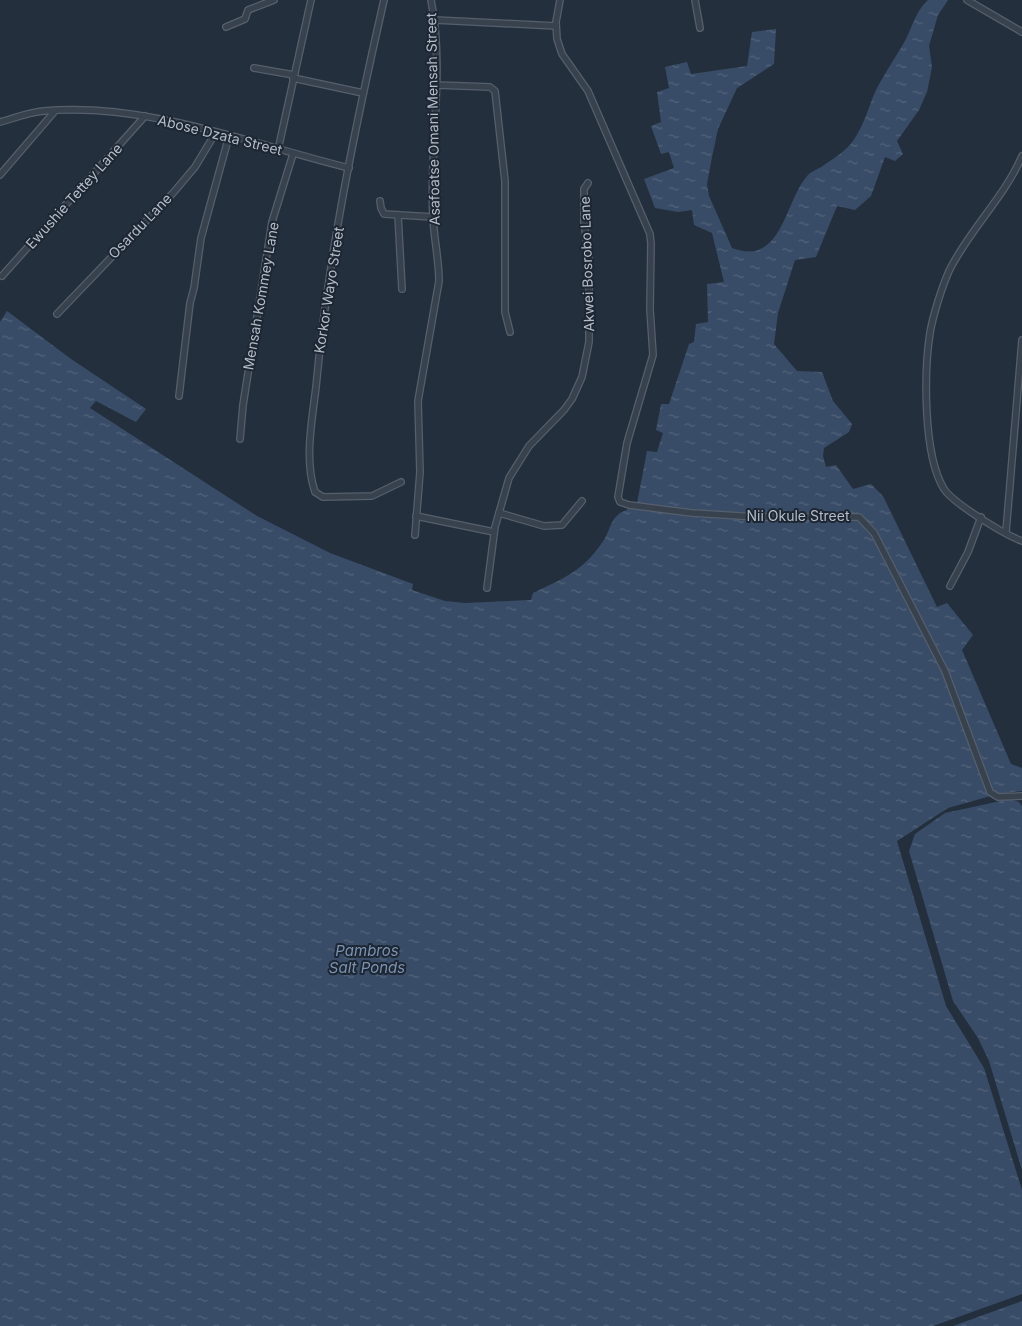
<svg xmlns="http://www.w3.org/2000/svg" width="1022" height="1326" font-family="Inter,sans-serif">
<style>
.water{fill:url(#water-ripples)}
.lines{fill:none;stroke-linecap:round;stroke-linejoin:round}
.street-casing{stroke:#565f6c;stroke-width:8}
.street{stroke:#38414e;stroke-width:5.5}
.labels{text-anchor:middle;stroke-width:4;stroke-linejoin:round;paint-order:stroke}
.street-label{font-size:14px;fill:#b4bcc9;stroke:#1d2633}
.water-label{font-size:15px;font-style:italic;fill:#7c92b1;stroke:#1d2633}
</style>
<defs>
<pattern id="water-ripples" width="26" height="14" patternUnits="userSpaceOnUse" patternTransform="scale(1.25)"><rect width="26" height="14" fill="#394c67"/><path d="M2 4q2-2 4 0t4 0M15 11q2-2 4 0t4 0" fill="none" stroke="#53647b"/></pattern>
</defs>
<rect width="100%" height="100%" fill="#242f3e"/>
<g class="water">
<path d="M928,0H948L938,15L929,46L932,67L927,92L919,110L897,141L903,154L895,161L885,157L871,196L855,210L837,206L816,257L795,260L778,313L774,344L797,371L822,372L833,401L852,424L849,432L824,448L823,456L826,467L836,465L853,489L871,484L883,496L937,607L947,603L973,635L962,650L1011,764L1022,768V791L994,795L948,808L897,841L946,1006L984,1068L1022,1190V1294L933,1326H0V322L7,311L71,359L146,409L136,422L96,401L90,408L257,516L330,553L413,584L412,590L445,601L465,603L531,600L533,593C551,584 572,576 587,561C593,555 599,547 604,540C611,528 611,515 627,510V502L637,503L647,451L657,452L663,433L656,430L661,404H669L689,344L694,342L696,324L708,322L707,284L724,282L712,233L694,225L692,210L678,212L655,208L644,179L674,168L669,152L661,154L651,126L661,122L657,92L669,88L665,67L687,62L691,74L747,66L752,32L776,29L774,64L737,88L718,129L712,157L707,184L709,196L732,248C783,267 784,201 808,175C812,171 819,169 824,165C833,159 847,150 853,141C864,125 868,109 875,92C884,74 896,57 906,39C913,25 916,11 928,0Z"/>
<polygon points="1010,799 1019,802 1022,806 1022,1170 989,1061 978,1038 953,1001 909,851 915,834 945,813"/>
<polygon points="1022,1301 1022,1326 953,1326"/>
</g>
<g class="lines">
<defs>
<g id="street">
<path d="M384,0C355,127 328,257 316,387C312,421 304,460 315,492L323,497L372,496L401,482"/>
<polyline points="560,0 556,22 557,39 562,54 588,91 650,234 651,244 650,309 653,355 627,443 618,497 620,502 629,505 692,513 757,517 859,517 874,533 945,671 990,792 998,797 1022,796"/>
<polyline points="695,0 700,28"/>
<polyline points="967,0 1022,32"/>
<polyline points="435,20 556,26"/>
<polyline points="226,27 245,19 248,10 274,0"/>
<polyline points="254,68 294,75"/>
<polyline points="293,78 363,93"/>
<polyline points="436,85 490,87 495,91 505,181 505,312 510,332"/>
<path d="M0,122C15,118 29,112 44,111C145,102 252,144 349,168"/>
<polyline points="278,150 311,0"/>
<path d="M1022,156C1004,198 969,230 949,271C942,287 933,315 930,333C924,371 923,455 944,489C953,503 1005,535 1022,541"/>
<polyline points="0,175 55,111"/>
<polyline points="380,201 381,208 384,214 433,217"/>
<polyline points="398,215 402,289"/>
<polyline points="2,276 145,116"/>
<polyline points="57,314 173,193 195,167 216,132"/>
<polyline points="179,396 190,303 194,288 201,238 229,136"/>
<polyline points="240,439 243,405 272,222 293,154"/>
<polyline points="499,513 544,526 562,525 582,501"/>
<polyline points="416,516 494,532"/>
<polyline points="1006,532 1022,340"/>
<path d="M415,535L420,472L418,401L439,281C439,260 434,239 433,217C429,145 445,71 431,0"/>
<polyline points="950,586 968,552 981,517"/>
<polyline points="487,588 495,527 509,478 529,446 564,410 572,399 582,377 589,342 589,259 584,222 584,189 588,183"/>
</g>
</defs>
<use href="#street" class="street-casing"/>
<use href="#street" class="street"/>
</g>
<g class="labels">
<g class="street-label">
<text transform="translate(433 119) rotate(-91)" y="5">Asafoatse Omani Mensah Street</text>
<text transform="translate(220 135) rotate(14)" y="5">Abose Dzata Street</text>
<text transform="translate(74 196) rotate(-48)" y="5">Ewushie Tettey Lane</text>
<text transform="translate(140 226) rotate(-46)" y="5">Osardu Lane</text>
<text transform="translate(587 264) rotate(-92)" y="5">Akwei Bosrobo Lane</text>
<text transform="translate(329 290) rotate(-81)" y="5">Korkor Wayo Street</text>
<text transform="translate(261 296) rotate(-80)" y="5">Mensah Kommey Lane</text>
<text x="798" y="521">Nii Okule Street</text>
</g>
<g class="water-label">
<text x="367" y="956">Pambros<tspan x="367" dy="17">Salt Ponds</tspan></text>
</g>
</g>
</svg>
